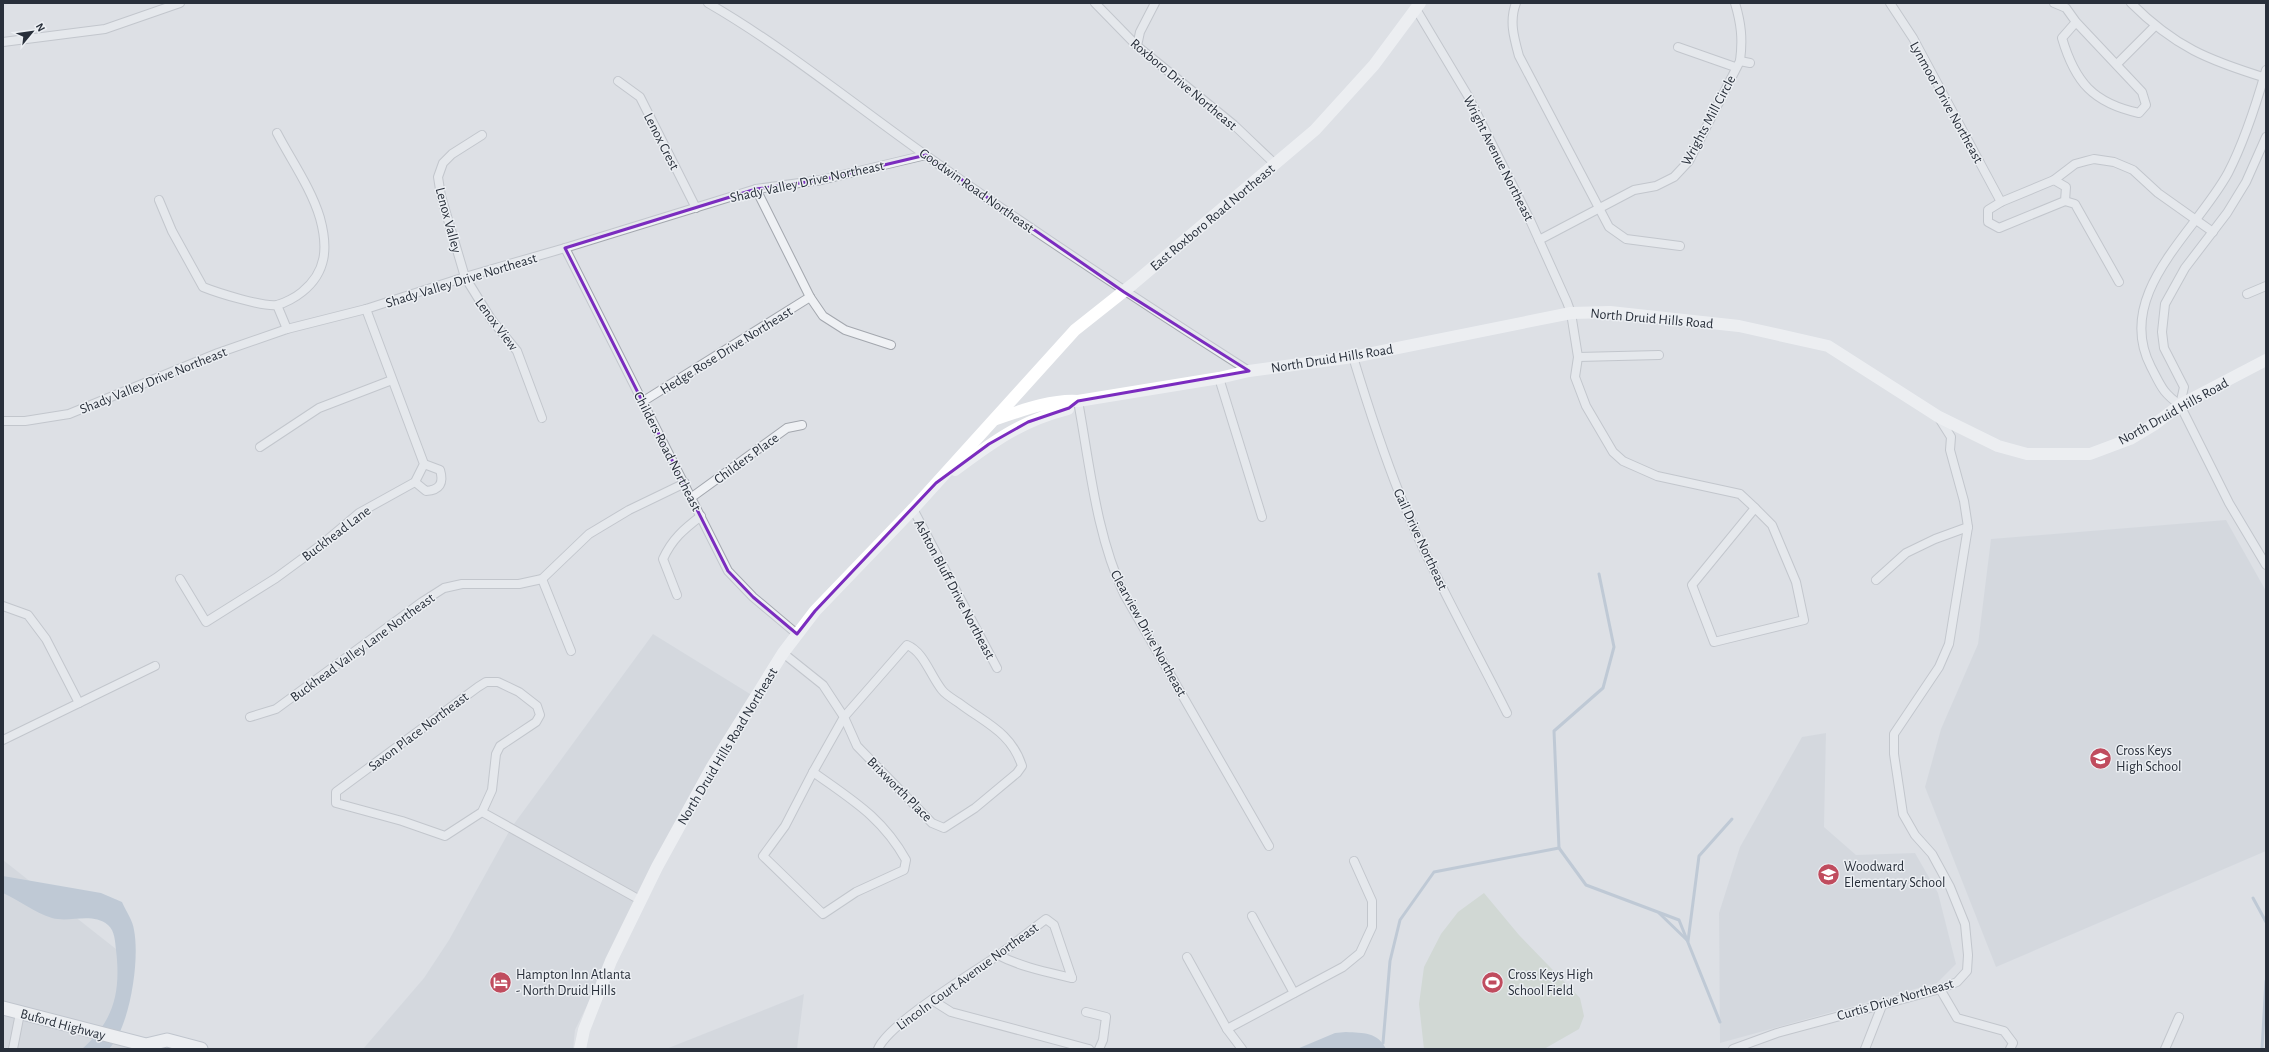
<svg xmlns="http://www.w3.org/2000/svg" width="2269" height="1052" font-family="'Alegreya Sans',sans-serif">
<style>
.built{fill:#cbcfd6}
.green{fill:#c3cebf}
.water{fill:#9baec2}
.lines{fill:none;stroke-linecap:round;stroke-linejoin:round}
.stream{stroke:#9baec2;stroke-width:3}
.minor-casing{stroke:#a3a7ae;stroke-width:10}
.primary-casing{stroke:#9ea5b0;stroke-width:15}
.minor{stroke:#eff1f4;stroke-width:8}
.secondary{stroke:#fff;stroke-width:12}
.primary{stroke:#fff;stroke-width:13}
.marked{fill:none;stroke:#7b2cbf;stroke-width:3;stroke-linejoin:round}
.labels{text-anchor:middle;stroke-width:3;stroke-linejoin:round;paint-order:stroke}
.street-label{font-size:14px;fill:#282f3a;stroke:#eceff3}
.poi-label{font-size:14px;fill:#282f3a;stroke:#eceff3;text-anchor:start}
</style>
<rect width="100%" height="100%" fill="#dde0e5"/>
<g class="built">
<polygon points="2226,520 2266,591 2266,851 1996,967 1925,787 1941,729 1978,644 1991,539"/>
<polygon points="653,634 755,697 632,914 575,1030 573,1049 363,1049 424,978 449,940 511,828"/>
<polygon points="1826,733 1824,827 1856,855 1915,853 1938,893 1956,964 1937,983 1720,1043 1719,913 1740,847 1802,737"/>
<polygon points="3,860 135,964 108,1034 184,1049 3,1049"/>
<polygon points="804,994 797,1049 666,1049"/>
</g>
<polygon class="green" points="1484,893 1519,935 1580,998 1584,1016 1579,1029 1544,1049 1424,1049 1419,1004 1424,967 1441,934 1458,912"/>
<g class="water">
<path d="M3,876L101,893L122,902C126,911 133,921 134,930C140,960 130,1027 109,1049H82C114,1021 121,992 116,950C115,942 115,931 108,925C92,912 70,923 52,918C35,913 19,900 3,893Z"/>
<path d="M1346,1032C1363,1033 1378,1032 1386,1049H1297L1335,1033Z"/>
</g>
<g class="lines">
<g class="stream">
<polyline points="1559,848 1554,731 1603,688 1614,647 1599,574"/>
<polyline points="2253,898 2266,922"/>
<polyline points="1659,913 1688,941 1699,856 1732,819"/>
<polyline points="1383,1043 1390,961 1400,920 1434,872 1559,848 1586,885 1679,920 1720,1022"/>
<polyline points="2262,1049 2266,981"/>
</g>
<defs>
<g id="minor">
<path d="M708,3C784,47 852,103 924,154C1030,229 1139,301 1249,371"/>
<polyline points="1095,3 1137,46 1234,125 1275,164"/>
<path d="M1516,3C1509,21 1514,38 1519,56L1609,227L1626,239L1680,246"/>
<polyline points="1890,3 1913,38 2001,202"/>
<path d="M2054,3L2066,8L2076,22L2142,92L2146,105L2139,113C2093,103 2075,82 2062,38L2076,22"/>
<path d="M2131,3C2175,47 2208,60 2266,78"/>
<polyline points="1416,9 1468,96 1530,220 1567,302 1571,313 1578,357 1575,377 1586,406 1613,452 1623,461 1657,476 1740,494 1755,508"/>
<polyline points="3,42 105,29 180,3"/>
<polyline points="1137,46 1140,32 1155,3"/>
<polyline points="1678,47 1735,67"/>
<polyline points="1740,61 1750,63"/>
<polyline points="2117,64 2155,26"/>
<polyline points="618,81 640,97 696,208"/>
<polyline points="482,135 452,154 443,163 438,177 441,196 465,277 491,319 517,351 542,418"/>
<polygon points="2054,180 2066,187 2065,201 1999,228 1988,222 1988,210 2001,202"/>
<polyline points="2054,180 2075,164 2086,161 2094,159 2114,162 2133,170 2158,193 2213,232"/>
<polyline points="756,189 810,297 823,316 845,330 891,345"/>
<path d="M159,200L172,231L203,287C218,293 263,307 277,305C285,303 296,297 302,292C327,272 328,247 320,218C311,188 291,160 277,133"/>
<polyline points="2065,201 2075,204 2119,282"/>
<path d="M1539,240L1634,190L1656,186L1674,177L1689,161L1740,61C1743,39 1741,23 1735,3"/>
<polyline points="565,248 728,571 753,597 797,634"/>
<polyline points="2247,294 2266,286"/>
<polyline points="277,305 287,329"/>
<path d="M1353,357C1367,403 1382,450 1400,495C1430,570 1471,641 1507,713"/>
<polyline points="1578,357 1659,355"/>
<polyline points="1219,378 1262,517"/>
<path d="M1078,401C1090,466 1096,534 1124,594L1269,846"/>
<polyline points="642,402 810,297"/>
<path d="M2180,405C2162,392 2161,386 2151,367C2113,294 2196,232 2228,173C2245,140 2256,105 2266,70"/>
<polyline points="2180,405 2184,387 2164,348 2162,332 2165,304 2185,268 2227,213 2246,182 2266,137"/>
<polyline points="2180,405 2229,503 2266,565"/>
<polyline points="3,421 25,421 69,414 218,353 287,329 366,309 465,277 565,248 756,189 821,180 926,155"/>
<polyline points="260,447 319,408 392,380"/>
<path d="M415,482L426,491C440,490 444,483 440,470L424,464"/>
<polyline points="692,497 787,428 802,425"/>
<polygon points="1755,508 1772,525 1796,582 1804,620 1714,642 1692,585"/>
<polyline points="913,509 997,668"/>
<polyline points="180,579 206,622 276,578 321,545 359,513 415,482 424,464 366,309"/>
<polyline points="542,579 571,651"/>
<polyline points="1876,580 1906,553 1935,539 1968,527"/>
<path d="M677,595L663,559C672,539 684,529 701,516"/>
<polyline points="3,606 28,615 46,639 79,703"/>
<path d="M907,645C924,652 930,675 942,690C946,695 953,699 959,703C985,723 1011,732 1022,766L1017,773L975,808L944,828L932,823L857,746L844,717Z"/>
<polyline points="783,653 823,685 844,717 813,772"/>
<polyline points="250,717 276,709 422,602 444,588 462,584 519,584 542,579 589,534 629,510 685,483"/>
<polyline points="3,740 155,666"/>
<path d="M813,772C852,800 882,817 906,860L904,870L856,892L823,914L763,856L785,826Z"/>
<polyline points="482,812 445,836 402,821 336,803 336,792 478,687 486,682 498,682 519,692 537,706 540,715 536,722 500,746 496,754 492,790 482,812 640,900"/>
<polyline points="1252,916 1294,993"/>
<path d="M998,955C1021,967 1047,972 1072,978"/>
<polyline points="1187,957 1227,1029"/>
<polyline points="1940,989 1957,1018 2004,1031 2013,1043 2010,1049"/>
<polyline points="932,1000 951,1012 1089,1049"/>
<polyline points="1086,1012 1106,1017 1103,1040 1099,1049"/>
<polyline points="13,1049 20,1013"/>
<path d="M878,1049C889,1023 971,974 997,956C1014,944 1030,931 1046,919L1054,925L1072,978"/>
<polyline points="1242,1049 1227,1029 1343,967 1360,953 1372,927 1372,901 1354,861"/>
<polyline points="1733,1049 1777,1033 1940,989 1957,982 1967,971 1968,955 1965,924 1950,887 1932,854 1915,835 1903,814 1894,754 1894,734 1939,667 1949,644 1968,527 1964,501 1950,450 1951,437 1939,418"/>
<polyline points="1865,1049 1883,1003"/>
<polyline points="2165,1049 2179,1017"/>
</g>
<polyline id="primary" points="3,1008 146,1045 167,1040 201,1049"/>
</defs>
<use href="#minor" class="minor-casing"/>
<use href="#primary" class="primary-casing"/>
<use href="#minor" class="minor"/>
<g class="secondary">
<path d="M996,419C1020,411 1052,399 1078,401L1219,378L1249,371L1353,357L1571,313L1610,312L1739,326L1828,346L1939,417L1998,446L2027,454H2090L2130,439L2155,424L2180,405L2266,360"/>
<path d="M955,470C994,441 1021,421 1068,409"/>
<polyline points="580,1049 584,1030 611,961 657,867 712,767 783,653 815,611 913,509 1075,330 1133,284 1315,130 1374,65 1420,3"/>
</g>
<use href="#primary" class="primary"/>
</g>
<path d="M0 0H2269V1052H0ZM926,155L1124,292L1249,371L1078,401L1069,408L1028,422L989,444L936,483L815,611L797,634L753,597L728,571L565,248L756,189L821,180Z" fill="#dde0e5" fill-opacity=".55" fill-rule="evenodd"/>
<path class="marked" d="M926,155L1124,292L1249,371L1078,401L1069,408L1028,422L989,444L936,483L815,611L797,634L753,597L728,571L565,248L756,189L821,180Z"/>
<defs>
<symbol id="school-disc" viewBox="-11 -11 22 22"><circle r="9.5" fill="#c04c5e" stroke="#eceff3"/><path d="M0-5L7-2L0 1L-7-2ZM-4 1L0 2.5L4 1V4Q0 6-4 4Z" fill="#fff"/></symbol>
<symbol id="hotel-disc" viewBox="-11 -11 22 22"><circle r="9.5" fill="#c04c5e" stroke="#eceff3"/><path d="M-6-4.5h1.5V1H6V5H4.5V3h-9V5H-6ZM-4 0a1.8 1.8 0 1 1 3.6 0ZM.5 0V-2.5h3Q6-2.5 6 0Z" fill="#fff"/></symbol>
<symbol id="stadium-disc" viewBox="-11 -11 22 22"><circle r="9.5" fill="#c04c5e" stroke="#eceff3"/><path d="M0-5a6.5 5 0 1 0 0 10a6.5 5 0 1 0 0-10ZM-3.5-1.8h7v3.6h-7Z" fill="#fff"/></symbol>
</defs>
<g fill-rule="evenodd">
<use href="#school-disc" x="2088" y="746" width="25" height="25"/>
<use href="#school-disc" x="1816" y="862" width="25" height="25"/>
<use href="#hotel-disc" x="488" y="970" width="25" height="25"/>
<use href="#stadium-disc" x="1480" y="970" width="25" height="25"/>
</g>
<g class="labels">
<g class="street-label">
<text transform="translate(1184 84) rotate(40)" y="5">Roxboro Drive Northeast</text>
<text transform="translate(1947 102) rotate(61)" y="5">Lynmoor Drive Northeast</text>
<text transform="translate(1708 120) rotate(-62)" y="5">Wrights Mill Circle</text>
<text transform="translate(662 141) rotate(63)" y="5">Lenox Crest</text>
<text transform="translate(1499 158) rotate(63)" y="5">Wright Avenue Northeast</text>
<text transform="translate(807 181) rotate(-12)" y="5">Shady Valley Drive Northeast</text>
<text transform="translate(977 190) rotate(35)" y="5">Goodwin Road Northeast</text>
<text transform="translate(1212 217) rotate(-40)" y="5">East Roxboro Road Northeast</text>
<text transform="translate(449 220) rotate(75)" y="5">Lenox Valley</text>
<text transform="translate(461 280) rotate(-17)" y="5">Shady Valley Drive Northeast</text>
<text transform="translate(1652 318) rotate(5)" y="5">North Druid Hills Road</text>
<text transform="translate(497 324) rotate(53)" y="5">Lenox View</text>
<text transform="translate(726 350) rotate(-32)" y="5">Hedge Rose Drive Northeast</text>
<text transform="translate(1332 358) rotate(-9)" y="5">North Druid Hills Road</text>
<text transform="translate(153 380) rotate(-22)" y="5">Shady Valley Drive Northeast</text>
<text transform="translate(2173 411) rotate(-29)" y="5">North Druid Hills Road</text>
<text transform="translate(668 451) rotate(63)" y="5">Childers Road Northeast</text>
<text transform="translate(746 458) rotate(-36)" y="5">Childers Place</text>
<text transform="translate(336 533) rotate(-37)" y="5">Buckhead Lane</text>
<text transform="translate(1421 539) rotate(65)" y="5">Gail Drive Northeast</text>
<text transform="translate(955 589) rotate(62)" y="5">Ashton Bluff Drive Northeast</text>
<text transform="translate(1149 633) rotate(61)" y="5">Clearview Drive Northeast</text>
<text transform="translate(362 647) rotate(-36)" y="5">Buckhead Valley Lane Northeast</text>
<text transform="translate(418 731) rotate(-37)" y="5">Saxon Place Northeast</text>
<text transform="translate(727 746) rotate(-59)" y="5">North Druid Hills Road Northeast</text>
<text transform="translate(900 789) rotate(45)" y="5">Brixworth Place</text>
<text transform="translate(967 976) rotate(-36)" y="5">Lincoln Court Avenue Northeast</text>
<text transform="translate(1895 999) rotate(-16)" y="5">Curtis Drive Northeast</text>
<text transform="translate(63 1024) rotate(15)" y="5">Buford Highway</text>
</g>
<g class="poi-label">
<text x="2116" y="755">Cross Keys<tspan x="2116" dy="16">High School</tspan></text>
<text x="1844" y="871">Woodward<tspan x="1844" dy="16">Elementary School</tspan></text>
<text x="516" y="979">Hampton Inn Atlanta<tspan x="516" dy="16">- North Druid Hills</tspan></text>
<text x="1508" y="979">Cross Keys High<tspan x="1508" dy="16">School Field</tspan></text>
</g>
</g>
<rect width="2269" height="1052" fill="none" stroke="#282f3a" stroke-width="8"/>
<g transform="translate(32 32) rotate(61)" stroke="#eceff3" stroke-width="3" paint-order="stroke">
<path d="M0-3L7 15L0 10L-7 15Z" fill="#282f3a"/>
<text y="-6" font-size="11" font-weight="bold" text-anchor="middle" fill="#282f3a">N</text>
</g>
</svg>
